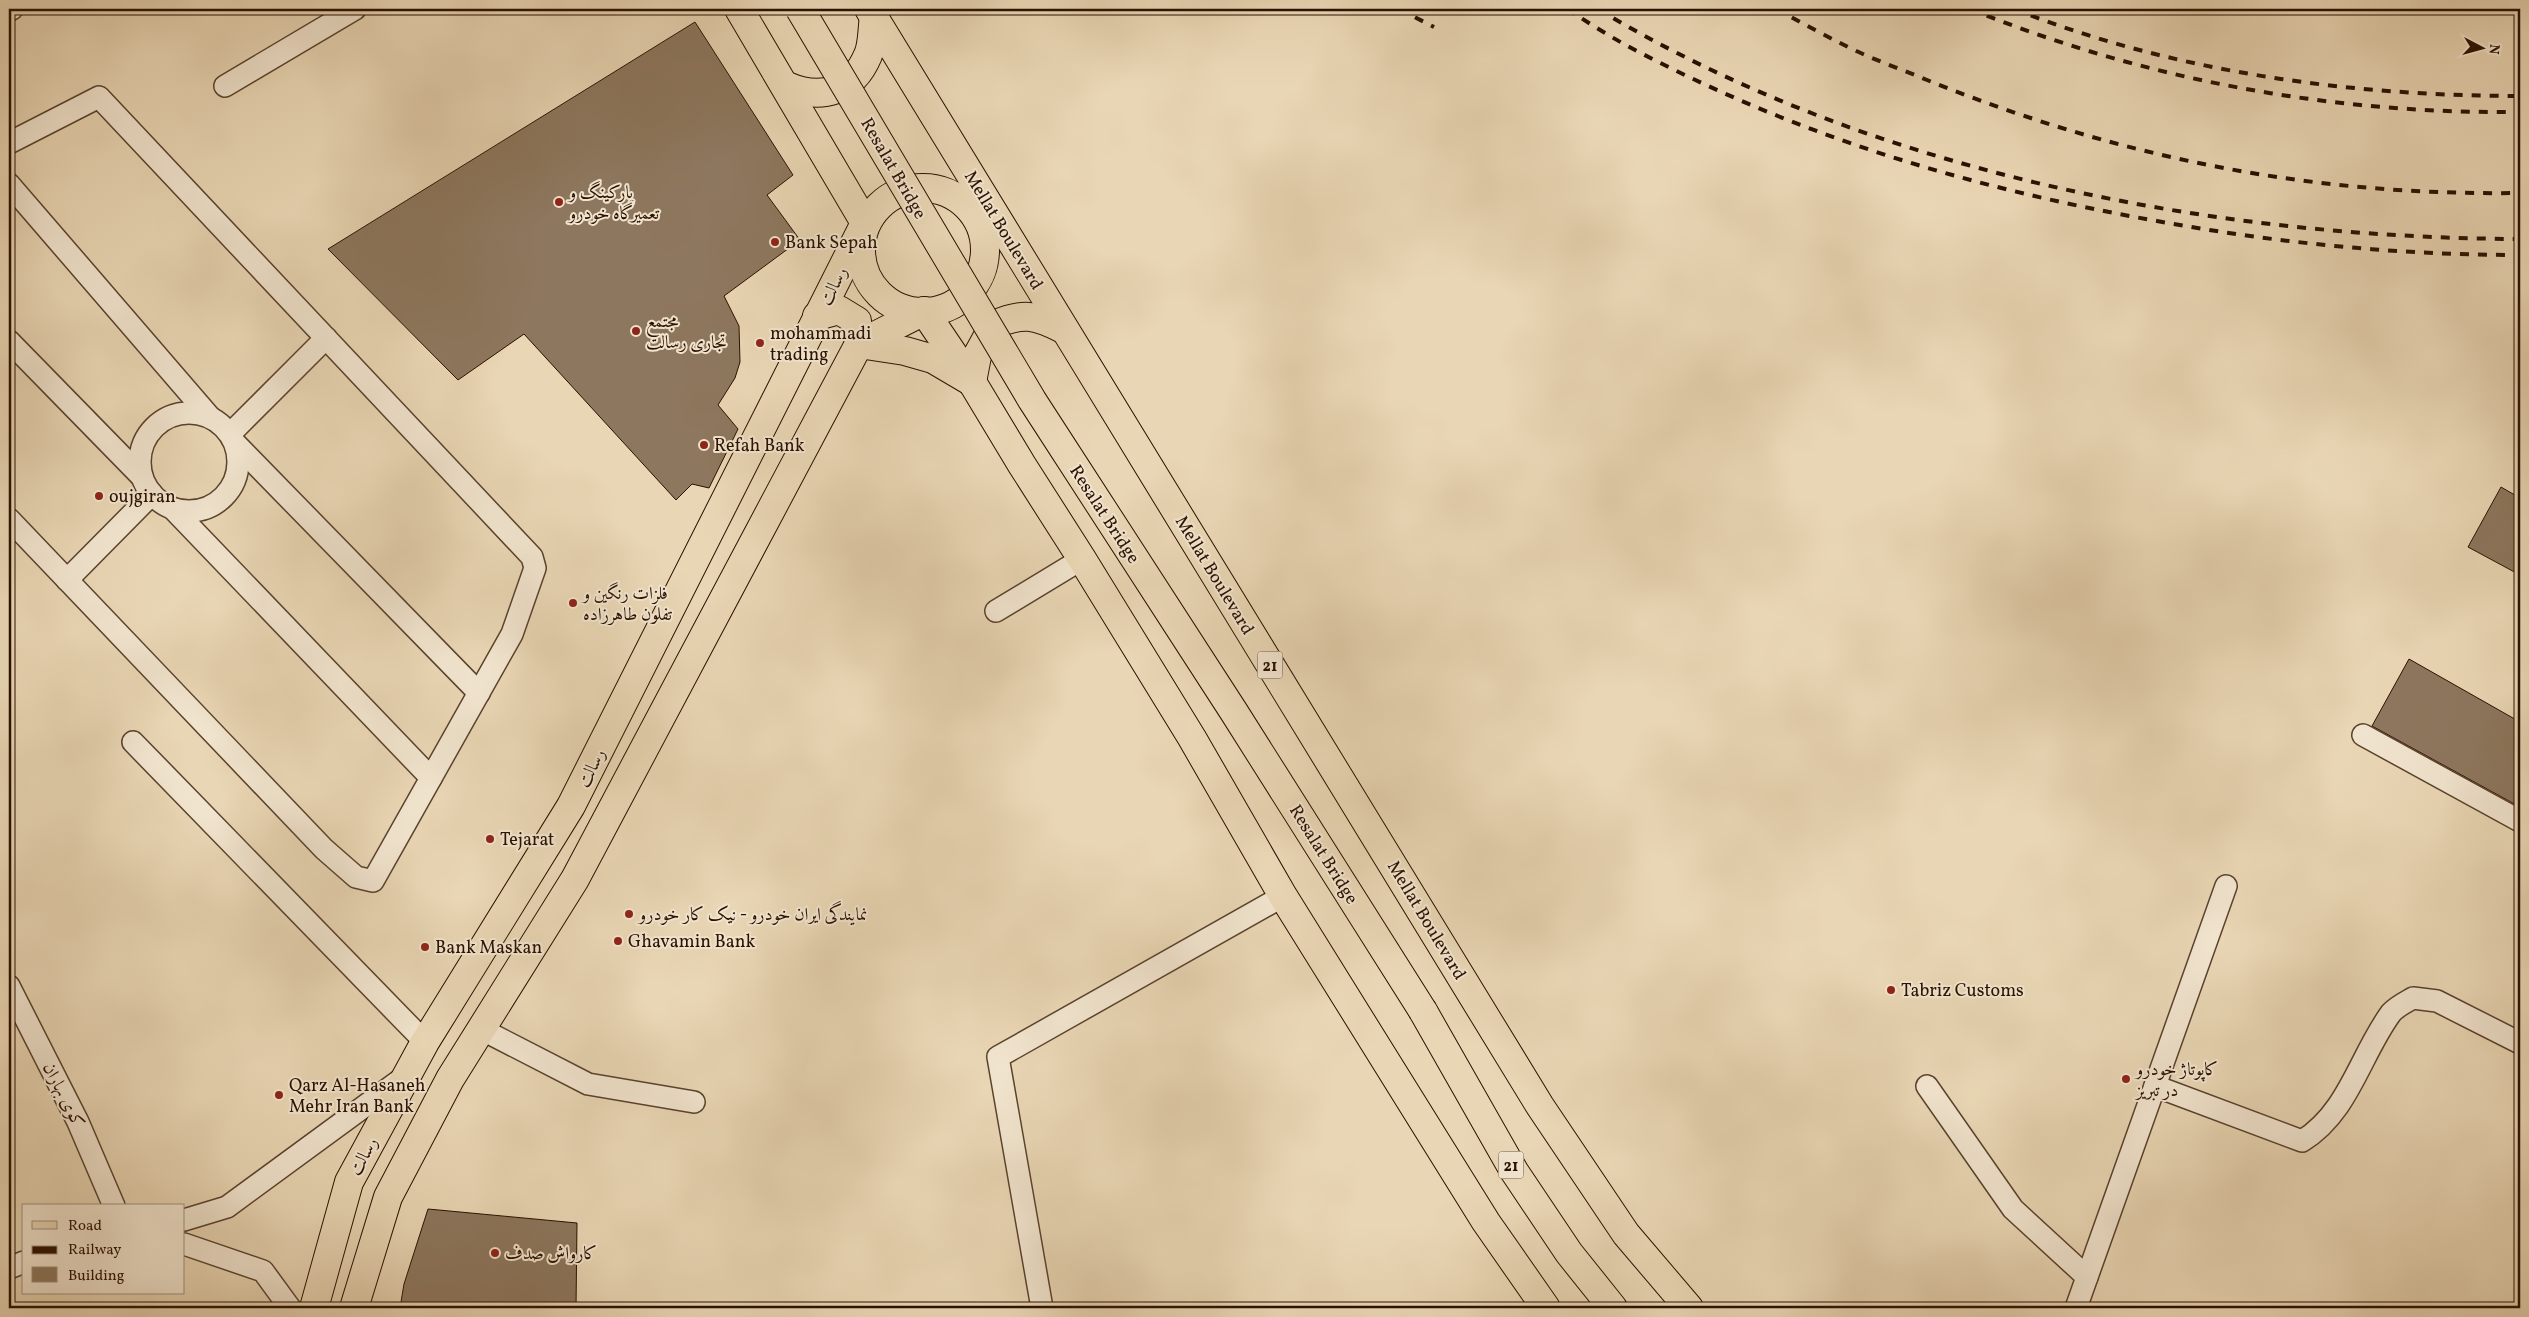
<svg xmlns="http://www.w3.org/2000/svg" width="2529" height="1317" font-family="Vollkorn,Amiri,serif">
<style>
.building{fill:#8d775e;stroke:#2a1000}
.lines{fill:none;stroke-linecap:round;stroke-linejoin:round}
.minor-casing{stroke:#5a422d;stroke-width:24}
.major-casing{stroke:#2a1000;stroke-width:30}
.highway-casing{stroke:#2a1000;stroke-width:30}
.minor{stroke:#f1e4ce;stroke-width:21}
.major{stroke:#e9d6b4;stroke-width:28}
.highway{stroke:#e9d6b4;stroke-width:28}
.rail{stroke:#2a1000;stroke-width:4;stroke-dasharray:9 9;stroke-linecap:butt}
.highway-bridge-casing{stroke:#2a1000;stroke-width:30;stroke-linecap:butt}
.highway-bridge{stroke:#e9d6b4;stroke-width:28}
.poi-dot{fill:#8f2418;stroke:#f1e4ce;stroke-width:2}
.labels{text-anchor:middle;stroke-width:4;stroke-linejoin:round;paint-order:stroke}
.shield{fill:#f1e4ce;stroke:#66503e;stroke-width:1}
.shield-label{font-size:16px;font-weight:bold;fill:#2a1000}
.street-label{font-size:18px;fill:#2a1000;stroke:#f1e4ce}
.poi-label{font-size:18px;fill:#2a1000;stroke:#f1e4ce;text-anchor:start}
</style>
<rect width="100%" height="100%" fill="#e9d6b4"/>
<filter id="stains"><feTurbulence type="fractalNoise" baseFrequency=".004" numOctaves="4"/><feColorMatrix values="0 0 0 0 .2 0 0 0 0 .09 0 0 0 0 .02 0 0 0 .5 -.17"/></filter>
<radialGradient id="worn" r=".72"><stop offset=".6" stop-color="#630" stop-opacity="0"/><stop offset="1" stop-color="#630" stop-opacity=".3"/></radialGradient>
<g class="building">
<polygon points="695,22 793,175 767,195 800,240 724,296 739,326 740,362 735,378 718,405 738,429 709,488 692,484 676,500 524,334 458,380 328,249"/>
<polygon points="2501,487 2520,498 2520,575 2468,547"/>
<polygon points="2409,659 2520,722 2520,807 2372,726"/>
<polygon points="428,1209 577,1223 576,1308 400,1308 404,1284"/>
</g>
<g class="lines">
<defs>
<g id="minor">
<polyline points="9,10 12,9"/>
<polyline points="225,86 355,9"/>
<polyline points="9,143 99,97 532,557 535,568 512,634 373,881 356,877 324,849 9,519"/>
<polyline points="9,184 210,417"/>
<polyline points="9,341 141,476"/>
<circle cx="189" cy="462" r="49"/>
<polyline points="230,434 326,338"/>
<polyline points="235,443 479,693"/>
<polyline points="173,509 431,778"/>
<polyline points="67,580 152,494"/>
<polyline points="996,611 1082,559"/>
<polyline points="2363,735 2520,821"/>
<polyline points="133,742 425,1042"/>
<polyline points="9,986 78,1122 114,1206"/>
<polyline points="481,1029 588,1084 694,1102"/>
<polyline points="1927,1086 2013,1209 2087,1277"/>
<path d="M2155,1086L2302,1141C2349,1112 2360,1055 2391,1013C2396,1007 2406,1002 2413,998L2437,1001L2520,1043"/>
<polyline points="184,1220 227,1207 403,1078"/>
<polyline points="184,1244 263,1271 290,1308"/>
<polyline points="9,1268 24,1262"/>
<polyline points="1042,1308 998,1057 1283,896"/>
<polyline points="2076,1308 2226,886"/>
</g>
<g id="major">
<circle cx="923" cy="250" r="62"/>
<polyline points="817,316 839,310 857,321 859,344 905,351 933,359 972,382"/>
<polyline points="314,1308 349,1182 425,1042 571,806 865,223"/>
<polyline points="354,1308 388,1197 450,1079 575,879 859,344 924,311"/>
</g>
<g id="highway">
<polyline points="739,9 865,223"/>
<polyline points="869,9 1540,1106 1626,1234 1689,1308"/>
<path d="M787,86C822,101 853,91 868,55C873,44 872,28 874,17"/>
<polyline points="924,311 972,382 1022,465 1082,559 1192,738 1283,896 1486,1222 1546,1308"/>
<path d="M972,382L977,356L994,325C1023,312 1035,315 1063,329"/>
<polyline points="1423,1011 1514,1171 1569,1253 1613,1308"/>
</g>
</defs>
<use href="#minor" class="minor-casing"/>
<use href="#major" class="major-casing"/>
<use href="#highway" class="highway-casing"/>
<use href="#minor" class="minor"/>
<use href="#major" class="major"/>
<use href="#highway" class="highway"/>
<g class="rail">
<polyline points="1399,9 1434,27"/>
<path d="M1567,9C1589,23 1612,38 1635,50C1803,138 1971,188 2157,221C2277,243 2398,255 2520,255"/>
<path d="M1598,9C1866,171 2210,238 2520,239"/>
<path d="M1776,9C1800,22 1824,35 1848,47C1874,60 1901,69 1927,80C2120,158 2312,196 2520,193"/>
<path d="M1970,9C2145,80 2332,114 2520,112"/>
<path d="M2014,9C2173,72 2350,96 2520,96"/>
</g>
<defs>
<polyline id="highway-bridge" points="800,9 1032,400 1234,712 1423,1011"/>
</defs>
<use href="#highway-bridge" class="highway-bridge-casing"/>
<use href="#highway-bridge" class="highway-bridge"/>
</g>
<g class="poi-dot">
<circle cx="559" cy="202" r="5"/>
<circle cx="775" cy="242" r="5"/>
<circle cx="636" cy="331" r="5"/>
<circle cx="760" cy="343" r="5"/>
<circle cx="704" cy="445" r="5"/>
<circle cx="99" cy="496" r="5"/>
<circle cx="573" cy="603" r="5"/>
<circle cx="490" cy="839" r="5"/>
<circle cx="629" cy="914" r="5"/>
<circle cx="618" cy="941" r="5"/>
<circle cx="425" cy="947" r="5"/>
<circle cx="1891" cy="990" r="5"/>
<circle cx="2126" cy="1079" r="5"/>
<circle cx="279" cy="1095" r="5"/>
<circle cx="495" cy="1253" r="5"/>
</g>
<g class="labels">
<g class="shield">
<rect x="1257.5" y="651.5" width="25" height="27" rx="4"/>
<rect x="1498.5" y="1151.5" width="25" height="27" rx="4"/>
</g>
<g class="shield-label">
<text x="1270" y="671">21</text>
<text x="1511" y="1171">21</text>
</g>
<g class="street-label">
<text transform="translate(894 168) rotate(60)" y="6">Resalat Bridge</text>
<text transform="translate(1004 230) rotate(59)" y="6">Mellat Boulevard</text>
<text transform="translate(833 286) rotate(-63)" y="6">رسالت</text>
<text transform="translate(1105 514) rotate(57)" y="6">Resalat Bridge</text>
<text transform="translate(1215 575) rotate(59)" y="6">Mellat Boulevard</text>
<text transform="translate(591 768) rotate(-63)" y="6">رسالت</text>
<text transform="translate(1324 854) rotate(58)" y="6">Resalat Bridge</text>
<text transform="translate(1427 920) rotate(59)" y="6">Mellat Boulevard</text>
<text transform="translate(64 1095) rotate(63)" y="6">کوی بهاران</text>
<text transform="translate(363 1156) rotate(-61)" y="6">رسالت</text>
</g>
<g class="poi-label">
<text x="569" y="198">پارکینگ و<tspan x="569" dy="21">تعمیرگاه خودرو</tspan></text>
<text x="785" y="248">Bank Sepah</text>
<text x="646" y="327">مجتمع<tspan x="646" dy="21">تجاری رسالت</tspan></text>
<text x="770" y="339">mohammadi<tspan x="770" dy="21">trading</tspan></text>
<text x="714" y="451">Refah Bank</text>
<text x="109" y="502">oujgiran</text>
<text x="583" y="599">فلزات رنگین و<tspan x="583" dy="21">تفلون طاهرزاده</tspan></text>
<text x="500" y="845">Tejarat</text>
<text x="639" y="920">نمایندگی ایران خودرو - نیک کار خودرو</text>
<text x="628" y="947">Ghavamin Bank</text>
<text x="435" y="953">Bank Maskan</text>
<text x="1901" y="996">Tabriz Customs</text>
<text x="2136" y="1075">کاپوتاژ خودرو<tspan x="2136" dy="21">در تبریز</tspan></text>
<text x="289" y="1091">Qarz Al-Hasaneh<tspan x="289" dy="21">Mehr Iran Bank</tspan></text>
<text x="505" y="1259">کارواش صدف</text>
</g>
</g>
<rect width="2529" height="1317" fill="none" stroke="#e9d6b4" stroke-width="30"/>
<rect x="10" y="10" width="2509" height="1297" fill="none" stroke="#2a1000" stroke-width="2.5"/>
<rect x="15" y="15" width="2499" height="1287" fill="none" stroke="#2a1000"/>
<rect x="22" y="1204" width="162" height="90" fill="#f1e4ce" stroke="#a18f7c"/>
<rect x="32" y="1221" width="25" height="8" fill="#e9d6b4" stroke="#a18f7c"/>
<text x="68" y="1230" font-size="15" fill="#2a1000">Road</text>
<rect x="32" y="1246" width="25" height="8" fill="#2a1000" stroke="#a18f7c"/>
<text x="68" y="1254" font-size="15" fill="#2a1000">Railway</text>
<rect x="32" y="1267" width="25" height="15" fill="#8d775e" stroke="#a18f7c"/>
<text x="68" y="1280" font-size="15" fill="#2a1000">Building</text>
<g transform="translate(2482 48) rotate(96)" stroke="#f1e4ce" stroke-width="4" paint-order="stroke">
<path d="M0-4L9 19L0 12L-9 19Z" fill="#2a1000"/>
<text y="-8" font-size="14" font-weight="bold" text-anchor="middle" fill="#2a1000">N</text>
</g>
<rect width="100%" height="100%" filter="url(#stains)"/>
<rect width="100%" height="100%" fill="url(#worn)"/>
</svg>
